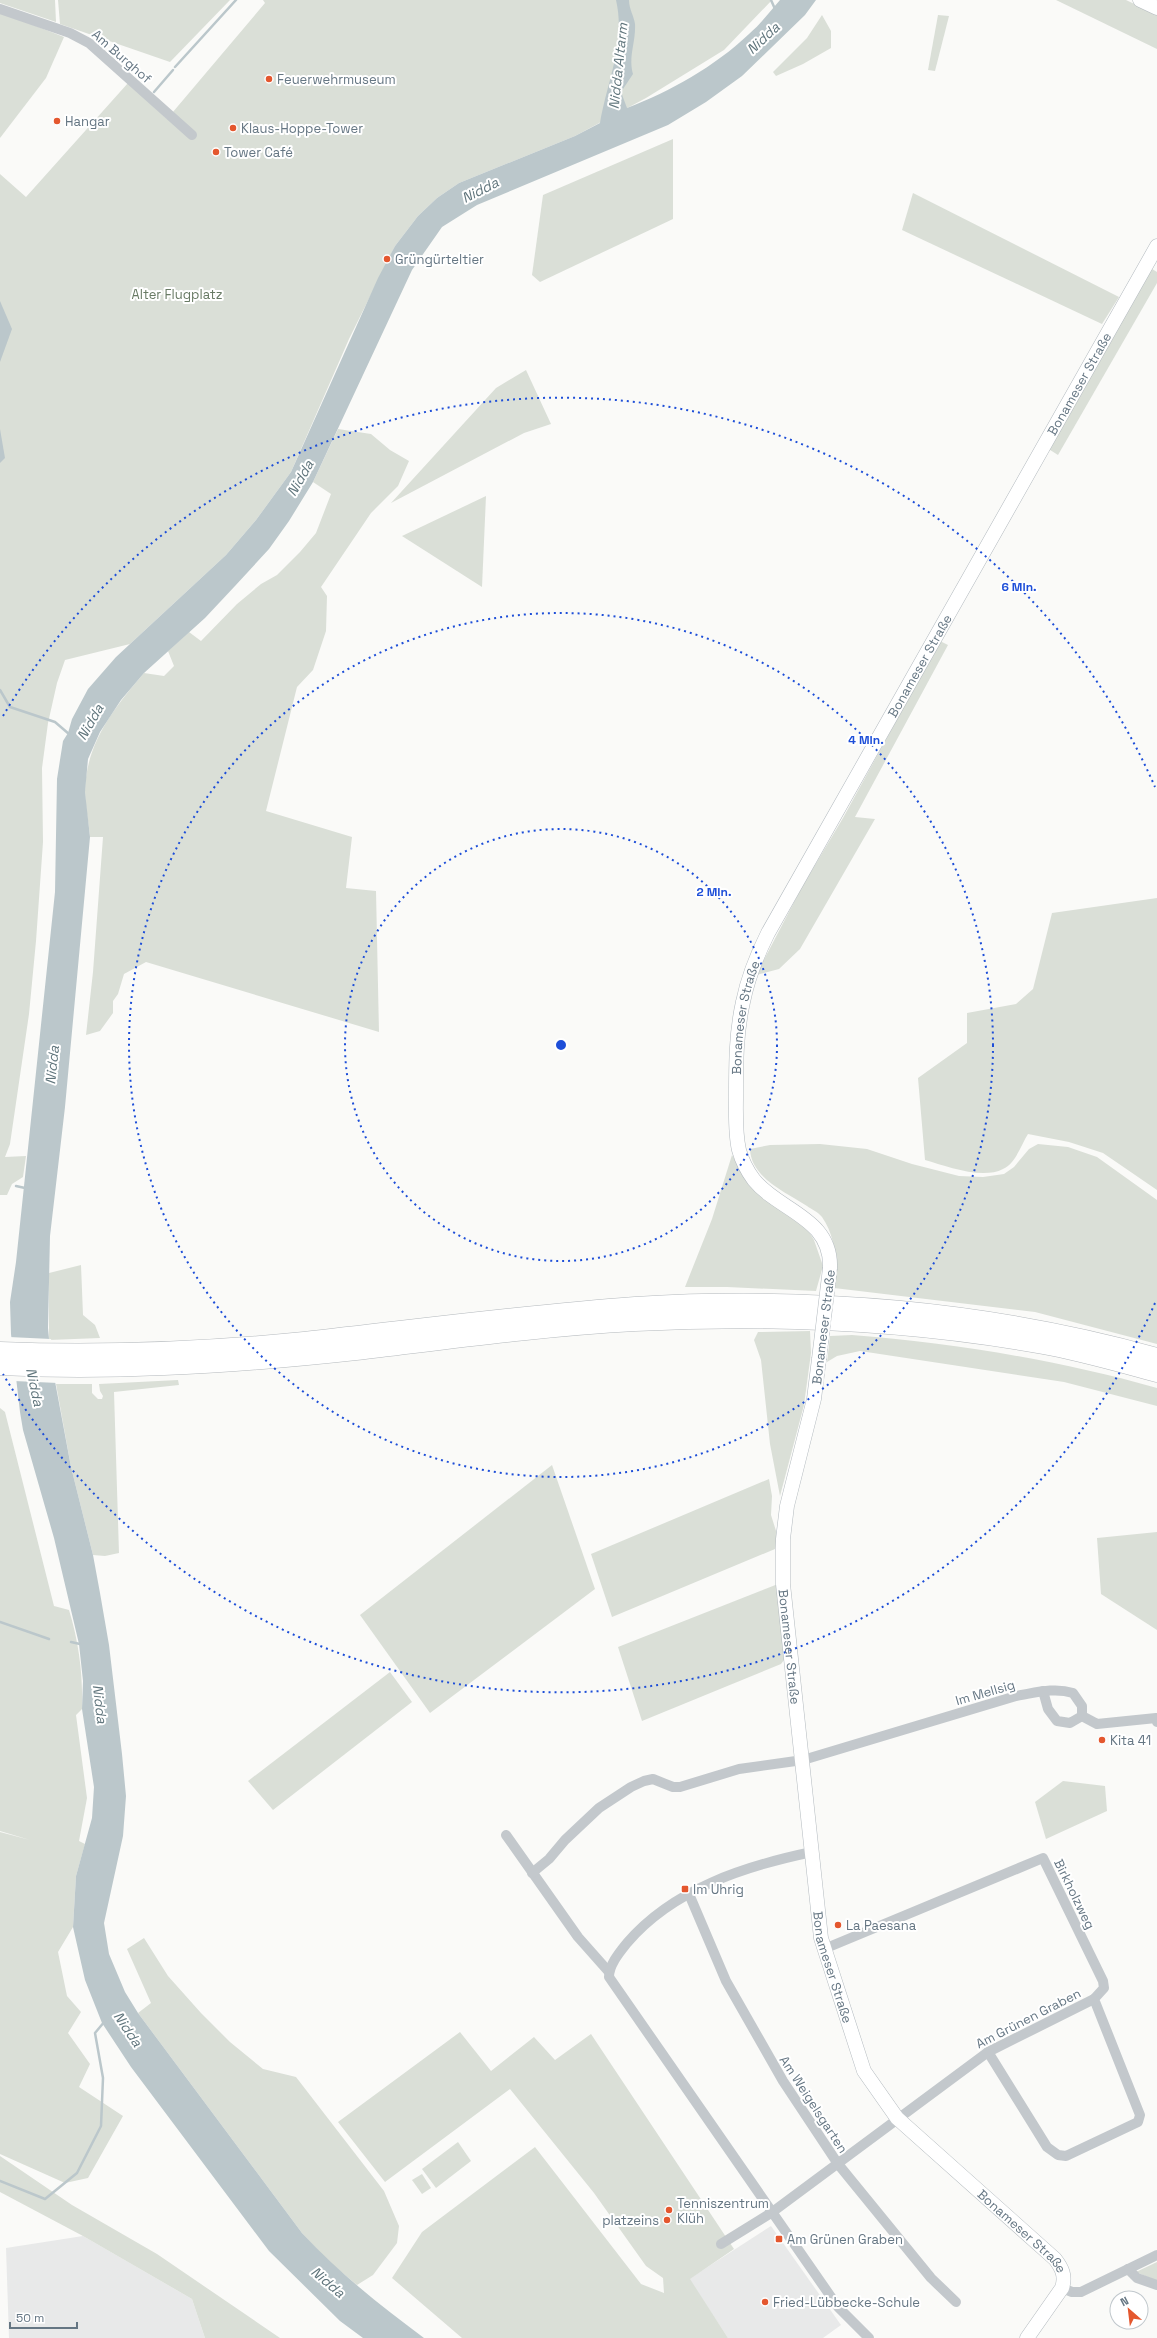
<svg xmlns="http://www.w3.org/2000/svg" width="1157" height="2338" font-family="'Space Grotesk',sans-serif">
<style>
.built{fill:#e8e9e9}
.green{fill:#dadfd7}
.water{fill:#bbc7cb}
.pier{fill:#fafaf8}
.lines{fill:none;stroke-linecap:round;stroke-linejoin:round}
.stream{stroke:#bbc7cb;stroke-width:2.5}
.secondary-casing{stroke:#b3babf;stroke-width:15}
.highway-casing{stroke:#b4b9bd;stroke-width:19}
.street{stroke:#c3c8cc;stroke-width:10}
.secondary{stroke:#fff;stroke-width:14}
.highway{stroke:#fff;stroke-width:18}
.secondary-bridge-casing{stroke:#b3babf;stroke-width:15;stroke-linecap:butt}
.secondary-bridge{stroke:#fff;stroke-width:14}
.ring{fill:none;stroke:#1d4ed8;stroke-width:2;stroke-dasharray:2 4}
.poi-dot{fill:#e4572e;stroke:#fff;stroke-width:1.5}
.labels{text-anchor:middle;stroke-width:4;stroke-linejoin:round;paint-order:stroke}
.street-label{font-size:13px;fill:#657683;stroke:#fff}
.poi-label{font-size:13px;fill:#657683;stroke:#fff;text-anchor:start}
.park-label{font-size:13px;fill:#687a64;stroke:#fff}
.water-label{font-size:14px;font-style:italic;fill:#60757c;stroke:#fff}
.centre{fill:#1d4ed8;stroke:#fff;stroke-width:2}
.ring-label{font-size:12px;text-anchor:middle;font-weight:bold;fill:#1d4ed8;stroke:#fff;stroke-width:4;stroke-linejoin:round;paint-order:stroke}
</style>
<rect width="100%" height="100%" fill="#fafaf8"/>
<g class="built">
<polygon points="771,2226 841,2325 823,2338 728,2338 689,2279"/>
<polygon points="83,2236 192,2299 205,2338 9,2338 6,2248"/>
</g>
<g class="green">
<polygon points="0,0 55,0 56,22 0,3"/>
<polygon points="58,0 230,0 170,62 60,24"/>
<polygon points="263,0 772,0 724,50 646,98 575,136 459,183 437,198 418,216 395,246 349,339 291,472 256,520 226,555 130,644 65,660 57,683 48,723 42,768 43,842 36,941 29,1014 10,1144 5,1157 26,1156 23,1177 12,1184 7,1195 0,1195 0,174 26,197 128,83 167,119 265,3"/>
<polygon points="1056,0 1126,0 1157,15 1157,49"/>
<polygon points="0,12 64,37 46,78 0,138"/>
<polygon points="822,15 831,31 831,48 803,64 776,76 773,72 807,38"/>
<polygon points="938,15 949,16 935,71 928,70"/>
<polygon points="673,139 673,219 540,282 532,275 543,195"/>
<polygon points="913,193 1119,297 1102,324 902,230"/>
<polygon points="1152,269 1157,272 1157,283 1058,455 1047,448"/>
<polygon points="526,370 551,424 524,433 391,503 496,388"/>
<path d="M338,429L371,434L390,450L409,461L398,486L371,513L321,587L327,596L326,631L313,670L297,687L266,811L352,837L346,888L376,891L379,1032L146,962L124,974L118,994L113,1001V1013L100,1031L86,1035L93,972L103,837H90C89,823 85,806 85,791C86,743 114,708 144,673L164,676L174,666L168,651L189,632L201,641L237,604L261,584L277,575L300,552L316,533L331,494L313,482Z"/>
<polygon points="486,496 482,587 402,536"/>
<polygon points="940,641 948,645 855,817 875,819 800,949 779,969 756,975 802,887 843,818"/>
<path d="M1157,898V1190L1103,1153L1069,1142L1028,1134C1021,1145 1016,1163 1003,1169C982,1180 946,1166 925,1160L918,1078L967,1043V1013L1016,1004L1033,989L1052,913Z"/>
<path d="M820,1144L867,1149L912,1164L959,1176L983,1177L1004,1174L1014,1167L1029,1149L1038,1144L1068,1147L1097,1157L1157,1200V1344L1035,1312L834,1288C836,1262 837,1239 822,1217C818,1212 811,1209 807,1206C786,1192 751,1178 750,1149L770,1145Z"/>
<polygon points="732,1155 749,1184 806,1227 814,1240 823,1266 816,1291 727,1287 685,1287 712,1219"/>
<polygon points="81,1265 83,1315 95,1325 100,1338 49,1340 49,1273"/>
<polygon points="810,1331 811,1353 804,1405 780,1496 770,1444 761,1360 754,1340 758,1332"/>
<path d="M852,1335C954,1343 1058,1360 1157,1388V1406L1064,1382L860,1351L837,1356L827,1362L830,1336Z"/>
<polygon points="178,1380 179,1385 114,1392 119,1553 105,1556 93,1555 71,1467 56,1384 92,1384 92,1393 98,1399 102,1399 103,1396 100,1391 99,1384"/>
<path d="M0,1408L5,1412L54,1606L69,1610C79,1643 83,1674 82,1709L76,1715L87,1798L79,1841L85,1844L76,1876L73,1927L58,1952L67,1996L81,2012L68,2033L90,2064L79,2087L123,2116L88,2178L65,2183L0,2154V1832L30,1840L0,1831Z"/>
<polygon points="552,1465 595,1589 430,1713 360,1615"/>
<polygon points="769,1479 772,1496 771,1515 777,1534 775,1549 612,1617 591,1554"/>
<polygon points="1157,1532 1157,1630 1101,1594 1097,1538"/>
<polygon points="778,1584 787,1656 781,1664 642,1721 618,1647"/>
<polygon points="390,1672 412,1702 273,1810 248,1781"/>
<polygon points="1063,1781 1105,1786 1107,1811 1046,1839 1035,1802"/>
<polygon points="144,1938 168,1976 201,2013 230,2042 263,2069 296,2077 384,2191 399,2226 397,2243 373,2275 357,2285 327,2260 302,2233 138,2013 151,2003 127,1949"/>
<polygon points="460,2032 491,2071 534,2037 555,2060 591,2034 734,2249 690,2279 728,2338 462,2338 392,2278 422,2232 535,2147 641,2284 664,2293 663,2278 646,2266 594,2193 510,2089 385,2182 338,2122"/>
<polygon points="458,2142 471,2161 436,2188 422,2169"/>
<polygon points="0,2156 72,2205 157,2254 280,2338 205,2338 192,2299 83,2236 0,2192"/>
<polygon points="422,2174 431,2188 422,2194 412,2180"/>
<polygon points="1157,2262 1157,2281 1136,2272"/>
</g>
<g class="water">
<path d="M616,0H629C629,9 634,16 635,24C636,42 628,57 633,74L621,92L627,108C671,91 714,67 749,34C761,24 770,11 780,0H816L805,15L742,76L706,102L668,125L477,205L442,227L412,270L313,482L289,521L269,549L235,586L205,618L144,673L121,700L100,732L88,759L85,792L90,837L65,1107L50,1236L48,1328L51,1360L71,1467L93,1555L100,1593L109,1645L122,1754L126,1796L123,1836L104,1923L109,1954L125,1992L138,2013L302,2233C339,2273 381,2306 424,2338H363L340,2321L269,2251L131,2067L102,2023L85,1980L73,1927L76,1876L92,1818L94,1787L82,1709L83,1681L79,1644L54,1538L23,1430L20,1412L11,1334L10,1302L16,1262L55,892L57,779L63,741L68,733L72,719L88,689L116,657L226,555L256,520L291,472L378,278L395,246L418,216L437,198L459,183L575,136L600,123C607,81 626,43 616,0Z"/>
<polygon points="0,301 12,329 0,362"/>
<polygon points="0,429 5,458 0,463"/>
</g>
<polygon class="pier" points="9,1337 51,1339 58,1383 14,1381"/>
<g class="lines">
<g class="stream">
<polyline points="771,0 775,9"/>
<polyline points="175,67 236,0"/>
<polyline points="154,92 173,70"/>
<polyline points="0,690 10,707 55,722 69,734"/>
<polyline points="16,1186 25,1188"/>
<polyline points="0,1622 49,1639"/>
<polyline points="71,1642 80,1644"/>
<polyline points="0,2181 45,2199 77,2173 101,2126 103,2078 95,2033 105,2021"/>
</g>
<defs>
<g id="secondary">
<polyline points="1140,0 1157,8"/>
<path id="s1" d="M830,1268C832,1218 779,1211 754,1180C748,1172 742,1161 739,1150C735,1133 736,1113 736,1096C736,1064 736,1033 743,1002C748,977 757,955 768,933L1157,246"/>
<path id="s2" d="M819,1359L814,1399L787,1506L783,1539V1584L821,1938L864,2071L897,2118L1055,2259C1062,2268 1066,2276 1062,2288L1027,2338"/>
</g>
<g id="highway">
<path d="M0,1351C101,1355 203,1351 304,1341C414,1329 524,1314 635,1306C809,1295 989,1310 1157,1357"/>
<path d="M0,1366C119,1372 238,1364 356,1351C449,1340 542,1327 635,1322C771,1315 909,1321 1043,1345C1082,1352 1119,1363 1157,1373"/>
</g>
</defs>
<use href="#secondary" class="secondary-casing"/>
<use href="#highway" class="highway-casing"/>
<g class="street">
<polyline points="0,9 70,33 89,43 192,135"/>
<polyline points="1043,1691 1048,1709 1057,1721 1070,1723 1082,1716"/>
<polyline points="506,1835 578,1937 609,1972"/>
<path d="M812,1852C745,1866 673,1889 627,1943C619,1953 609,1965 609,1977L838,2307L869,2338"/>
<path d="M532,1873L549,1859L565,1840L599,1808L631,1787L644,1781L653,1779L673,1787H680L739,1769L803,1760L1016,1696C1035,1693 1054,1687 1073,1693L1082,1706V1716L1097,1724L1156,1718L1157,1722"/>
<polyline points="689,1894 726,1981 783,2081 838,2164 931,2278 956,2302"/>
<polyline points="824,1949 1043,1858 1103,1981 1104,1988 1094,1999 1140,2115 1138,2122 1066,2156 1058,2155 1047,2147 988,2052"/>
<polyline points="721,2244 771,2213 988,2052 1094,1999"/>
<polyline points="1128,2269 1137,2278 1157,2285"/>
<polyline points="1062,2288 1072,2292 1081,2292 1157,2255"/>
</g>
<use href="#secondary" class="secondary"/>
<use href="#highway" class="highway"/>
<defs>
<polyline id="secondary-bridge" points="819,1359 830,1268"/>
</defs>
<use href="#secondary-bridge" class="secondary-bridge-casing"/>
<use href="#secondary-bridge" class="secondary-bridge"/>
</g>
<g class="ring">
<circle cx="561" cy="1045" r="216"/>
<circle cx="561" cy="1045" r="432"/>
<path d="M1155 1303A648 648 0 0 1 3 1374M3 716A648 648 0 0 1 1155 787"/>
</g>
<g class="poi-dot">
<circle cx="269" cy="79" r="4"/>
<circle cx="57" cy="121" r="4"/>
<circle cx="233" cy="128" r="4"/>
<circle cx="216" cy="152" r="4"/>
<circle cx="387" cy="259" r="4"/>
<circle cx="1102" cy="1740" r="4"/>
<rect x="681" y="1885" width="8" height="8" rx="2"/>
<circle cx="838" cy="1925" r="4"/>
<circle cx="669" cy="2210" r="4"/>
<circle cx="667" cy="2220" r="4"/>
<rect x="775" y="2235" width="8" height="8" rx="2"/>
<circle cx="765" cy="2302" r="4"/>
</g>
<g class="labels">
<g class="street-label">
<text transform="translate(122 56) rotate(41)" y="5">Am Burghof</text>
<text dy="5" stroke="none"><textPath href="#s1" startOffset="1009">Bonameser Straße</textPath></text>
<text dy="5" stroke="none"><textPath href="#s1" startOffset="685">Bonameser Straße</textPath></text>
<text dy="5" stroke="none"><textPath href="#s1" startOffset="289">Bonameser Straße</textPath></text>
<text transform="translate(823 1327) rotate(-83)" y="5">Bonameser Straße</text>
<text dy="5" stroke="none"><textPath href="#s2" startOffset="292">Bonameser Straße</textPath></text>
<text transform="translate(985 1692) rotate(-16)" y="5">Im Mellsig</text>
<text transform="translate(1075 1894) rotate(64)" y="5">Birkholzweg</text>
<text dy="5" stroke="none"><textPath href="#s2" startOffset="616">Bonameser Straße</textPath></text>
<text transform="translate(1028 2018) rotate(-27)" y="5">Am Grünen Graben</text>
<text transform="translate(814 2104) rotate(57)" y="5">Am Weigelsgarten</text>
<text dy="5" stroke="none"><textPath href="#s2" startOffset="951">Bonameser Straße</textPath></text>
</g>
<g class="poi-label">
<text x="277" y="84">Feuerwehrmuseum</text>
<text x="65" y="126">Hangar</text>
<text x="241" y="133">Klaus-Hoppe-Tower</text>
<text x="224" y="157">Tower Café</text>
<text x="395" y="264">Grüngürteltier</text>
<text x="1110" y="1745">Kita 41</text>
<text x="693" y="1894">Im Uhrig</text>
<text x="846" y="1930">La Paesana</text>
<text x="677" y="2208">Tenniszentrum<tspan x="677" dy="15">Klüh</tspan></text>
<text x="659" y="2225" text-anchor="end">platzeins</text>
<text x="787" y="2244">Am Grünen Graben</text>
<text x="773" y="2307">Fried-Lübbecke-Schule</text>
</g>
<g class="park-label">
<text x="177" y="299">Alter Flugplatz</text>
</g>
<g class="water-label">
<text transform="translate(763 38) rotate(-43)" y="5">Nidda</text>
<text transform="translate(618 66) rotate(-84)" y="5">Nidda Altarm</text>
<text transform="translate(480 190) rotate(-27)" y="5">Nidda</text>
<text transform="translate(300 478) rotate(-60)" y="5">Nidda</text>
<text transform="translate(90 722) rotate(-60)" y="5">Nidda</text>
<text transform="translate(52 1065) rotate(-84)" y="5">Nidda</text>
<text transform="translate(35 1387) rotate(78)" y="5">Nidda</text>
<text transform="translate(100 1704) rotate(83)" y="5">Nidda</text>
<text transform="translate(128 2029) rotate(56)" y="5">Nidda</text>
<text transform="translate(328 2282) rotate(40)" y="5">Nidda</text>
</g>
</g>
<circle cx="561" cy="1045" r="6" class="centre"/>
<g class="ring-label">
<text x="1019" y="591">6 Min.</text>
<text x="866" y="744">4 Min.</text>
<text x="714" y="896">2 Min.</text>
</g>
<g transform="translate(1129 2310) rotate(332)"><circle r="19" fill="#ffffff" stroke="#c1c8cd"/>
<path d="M0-3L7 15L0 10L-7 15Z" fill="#e4572e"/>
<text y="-6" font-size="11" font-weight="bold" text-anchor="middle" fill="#657683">N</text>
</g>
<path d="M10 2322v6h67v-6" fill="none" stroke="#657683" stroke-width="2"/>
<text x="16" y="2322" font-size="12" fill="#657683" stroke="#ffffff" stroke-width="3" paint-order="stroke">50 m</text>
</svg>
